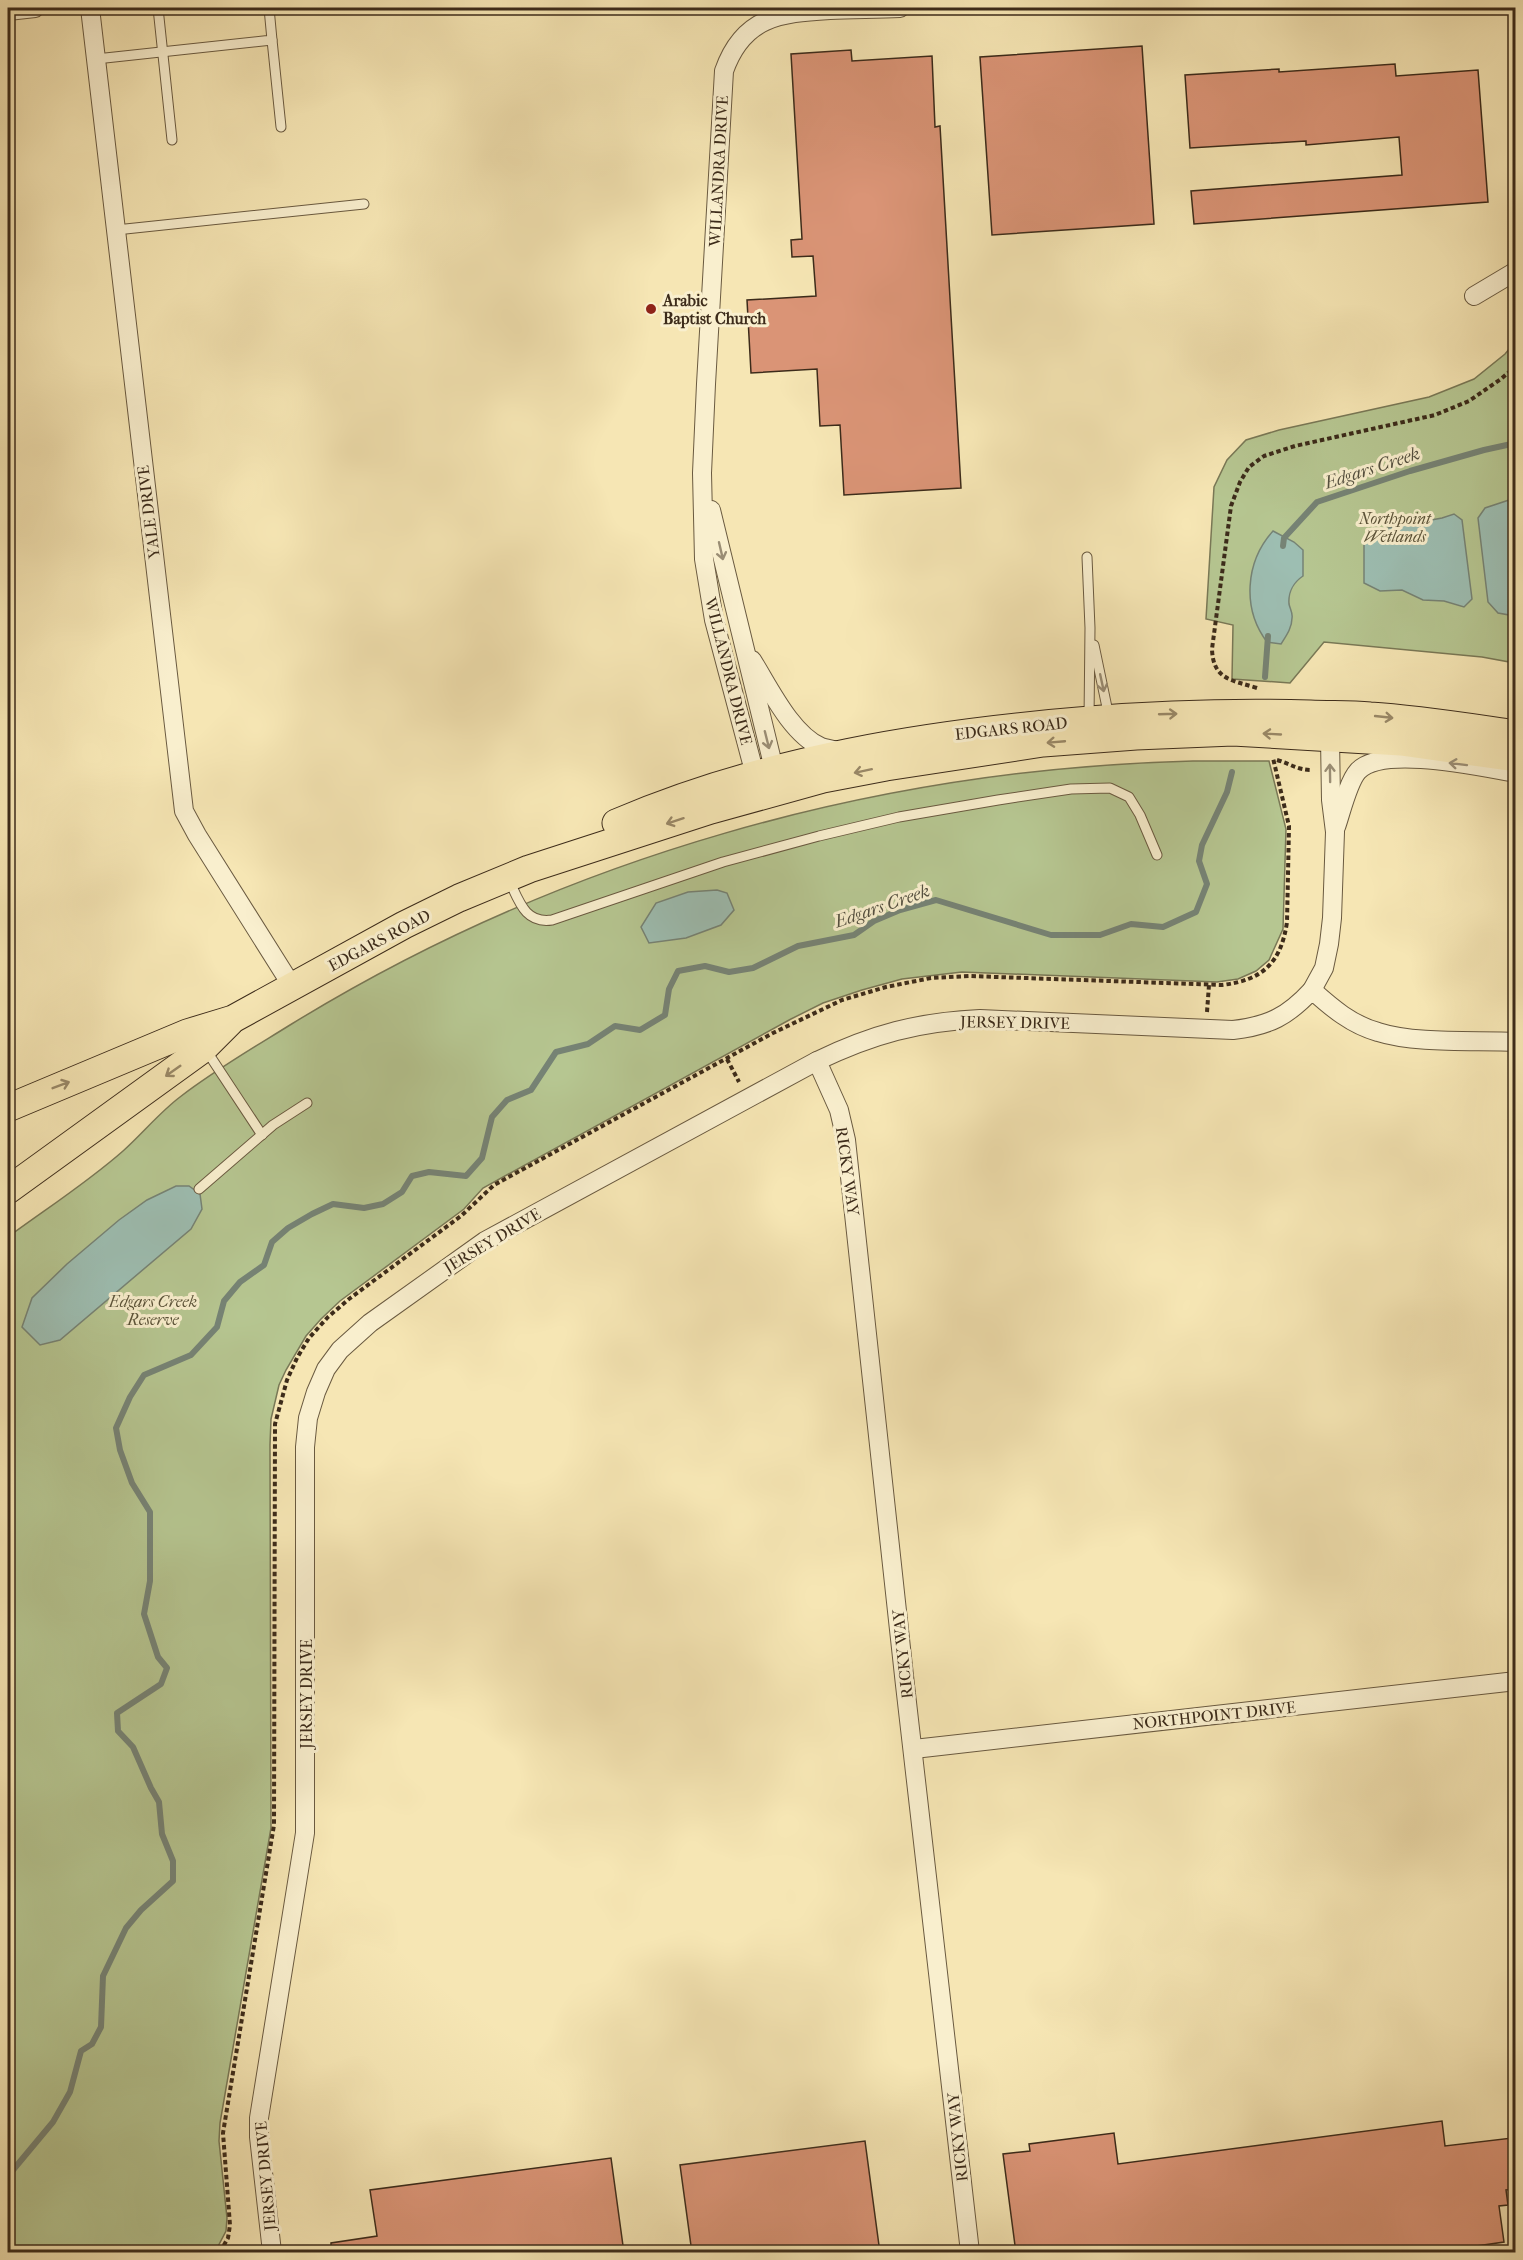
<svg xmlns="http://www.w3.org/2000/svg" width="1523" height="2260" font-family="'IM FELL French Canon',serif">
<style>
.green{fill:#b6c691;stroke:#797856;stroke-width:1.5}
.water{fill:#9dbeb2;stroke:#768375;stroke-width:1.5}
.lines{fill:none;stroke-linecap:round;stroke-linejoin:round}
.stream{stroke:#768375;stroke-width:6}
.building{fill:#da9476;stroke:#3c2b1a;stroke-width:1.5}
.service-casing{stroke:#6a5a40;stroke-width:11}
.minor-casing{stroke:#6a5a40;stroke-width:20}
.primary-casing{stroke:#3c2b1a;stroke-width:29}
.path{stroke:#3c2b1a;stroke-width:4;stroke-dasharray:4.5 3;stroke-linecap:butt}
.service{stroke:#f9efce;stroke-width:9}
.minor{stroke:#f9efce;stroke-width:18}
.primary{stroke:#f6e6b4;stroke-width:27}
.oneway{stroke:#9a8d74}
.oneway2{stroke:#998867}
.poi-dot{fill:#8f2418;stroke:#f9efce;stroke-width:2}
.labels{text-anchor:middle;stroke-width:6;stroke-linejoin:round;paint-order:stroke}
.street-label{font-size:16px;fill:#3c2b1a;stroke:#f9efce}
.poi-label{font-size:16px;font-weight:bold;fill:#3c2b1a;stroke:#f9efce;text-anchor:start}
.park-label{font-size:16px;font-style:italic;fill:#5a5238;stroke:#f9efce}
.water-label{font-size:18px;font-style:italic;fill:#545040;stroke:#f9efce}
</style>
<rect width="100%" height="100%" fill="#f6e6b4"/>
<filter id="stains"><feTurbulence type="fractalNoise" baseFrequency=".00333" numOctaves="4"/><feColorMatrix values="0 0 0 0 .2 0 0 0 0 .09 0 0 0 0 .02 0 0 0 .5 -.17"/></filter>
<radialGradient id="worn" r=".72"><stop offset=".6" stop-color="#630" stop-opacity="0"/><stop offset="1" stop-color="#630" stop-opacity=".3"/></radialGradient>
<g class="green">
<polygon points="1515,342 1515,663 1482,657 1324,642 1290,683 1232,679 1233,625 1206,619 1214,487 1227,460 1246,440 1279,430 1429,397 1474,379 1505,354"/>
<path d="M1193,761H1269L1286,829L1283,929L1269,960L1256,971L1238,979L1217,982L962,972L902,979L862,990L823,1003L791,1019L483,1188L464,1209L340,1301L321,1319L306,1336L286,1370L279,1385L271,1419L270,1445L271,1828L220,2123L219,2141L227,2218L226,2231L215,2252H8V1237C46,1209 88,1182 123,1151C143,1133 160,1112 180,1097C215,1070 253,1048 290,1025C561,858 876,769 1193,761Z"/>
</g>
<g class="water">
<polygon points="1515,498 1516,498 1515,616 1498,613 1488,602 1478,518 1485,508"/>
<polygon points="1454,514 1462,520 1472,599 1464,607 1444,601 1423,600 1402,590 1380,591 1364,583 1364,542 1388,528 1442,518"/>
<path d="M1273,531L1294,542L1303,550V576C1294,582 1288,592 1289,604C1290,609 1293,613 1292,618C1292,628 1286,636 1281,644L1267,642C1242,609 1245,562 1273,531Z"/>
<polygon points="717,890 727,893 734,910 721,925 686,938 649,943 641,927 656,903 688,892"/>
<polygon points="176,1186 189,1186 200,1194 202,1209 191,1229 60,1340 40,1345 22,1327 32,1298 67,1264 119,1220 147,1200"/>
</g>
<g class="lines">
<g class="stream">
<polyline points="1283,546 1284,538 1317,502 1410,471 1484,450 1516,443"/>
<polyline points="1265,677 1268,636"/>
<polyline points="8,2176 53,2122 70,2092 81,2051 92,2044 101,2027 103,1976 126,1928 141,1910 173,1881 173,1861 162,1834 159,1802 151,1788 133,1747 118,1731 117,1713 161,1684 167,1668 158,1657 144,1614 150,1581 150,1512 132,1483 120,1450 116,1428 130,1397 144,1375 191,1355 217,1327 224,1301 240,1282 264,1265 272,1242 288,1228 312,1214 333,1204 364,1208 383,1204 402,1192 412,1176 429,1172 466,1176 482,1158 492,1117 507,1100 531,1090 556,1052 588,1044 615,1026 640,1030 665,1015 669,989 678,971 705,966 729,972 753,968 798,946 854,935 874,921 900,910 936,900 1051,935 1100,935 1131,924 1163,927 1196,912 1207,884 1199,861 1202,845 1227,792 1232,772"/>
</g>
</g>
<g class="building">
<polygon points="1142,46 1154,224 992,235 980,57"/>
<polygon points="851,50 852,61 932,56 935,127 940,126 961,488 844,495 840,425 820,426 817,369 751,373 747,300 816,296 813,256 792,257 791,240 802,239 791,54"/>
<polygon points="1395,64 1396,76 1478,70 1488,202 1194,224 1191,191 1402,175 1399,137 1306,145 1306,141 1190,148 1185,75 1279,69 1279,72"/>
<polygon points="1442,2121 1445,2146 1512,2138 1515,2167 1515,2189 1506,2190 1508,2205 1499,2206 1504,2242 1428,2253 1016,2253 1003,2154 1030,2151 1029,2144 1114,2133 1118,2164"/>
<polygon points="865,2141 880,2253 692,2253 680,2165"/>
<polygon points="611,2158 624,2253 331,2253 331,2243 377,2236 370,2190"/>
</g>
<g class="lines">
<defs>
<g id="service">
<polyline points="158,8 172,140"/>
<polyline points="272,40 281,127"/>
<polyline points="96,59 272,40 269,8"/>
<polyline points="116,230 364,204"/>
<polyline points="1087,557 1090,628 1089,719"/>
<polyline points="1094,645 1109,717"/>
<path d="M509,880C519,901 525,924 552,920L723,862L819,836L899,817L998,800L1071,789L1110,788L1129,797L1140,815L1157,855"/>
<polyline points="206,1050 262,1135"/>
<polyline points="199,1189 273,1125 307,1103"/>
</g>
<g id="minor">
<polyline points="90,8 184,811 197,835 292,986"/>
<polyline points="8,11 35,8"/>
<polyline points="1474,296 1516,271"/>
<polyline points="711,510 777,781"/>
<path d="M752,660C769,687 791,734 821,747C827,749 834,750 840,751"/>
<path d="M758,786L714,620L704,559L702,473L706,384L724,71C743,17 779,13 830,10C853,9 876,9 900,8"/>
<path d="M1336,827C1341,813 1348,782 1358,771C1383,745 1480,767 1516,773"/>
<polyline points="1312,990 1324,968 1329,944 1332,918 1335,832 1331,800 1330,738 1336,728"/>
<polyline points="817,1061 839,1110 846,1140 905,1685 970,2252"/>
<polyline points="914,1749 1516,1681"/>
<path d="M272,2252L259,2137V2118L305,1833V1447L308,1418L316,1392L326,1369L340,1350L370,1323L485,1241L817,1061C873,1034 918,1022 980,1019L1233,1030C1269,1026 1288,1016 1312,990C1332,1008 1352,1025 1378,1032C1415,1044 1475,1040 1516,1042"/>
</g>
<g id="primary">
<path d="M616,823C765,759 929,733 1090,720C1164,714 1236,712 1310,714C1330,715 1350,714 1370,716C1419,719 1467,727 1516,734"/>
<polyline points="8,1108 187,1033 233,1019 404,925 459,898 529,869 711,810 823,779 886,767 1043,743 1136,736 1233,732 1401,742 1516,758"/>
<polyline points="8,1190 203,1049 230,1022"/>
</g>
</defs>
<use href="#service" class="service-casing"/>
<use href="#minor" class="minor-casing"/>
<use href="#primary" class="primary-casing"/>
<g class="path">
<path d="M1257,688C1232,680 1213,680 1212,649L1231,506L1240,482L1249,467L1264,456L1295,446L1435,415L1469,401L1501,379L1516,366"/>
<path d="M1277,760C1291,764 1297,770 1312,770"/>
<polyline points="1207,1012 1209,985"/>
<polyline points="727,1059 739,1082"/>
<path d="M220,2252L228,2238L230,2225L223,2133L274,1825L275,1424L287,1380L297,1358L309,1338L328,1317L349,1299L461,1216L494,1185L773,1033L842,1000L886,987L931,978L969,976L1222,985C1263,980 1281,963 1287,922L1289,826L1273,758"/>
</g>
<use href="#service" class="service"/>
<use href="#minor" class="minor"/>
<use href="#primary" class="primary"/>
</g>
<defs><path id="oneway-shaft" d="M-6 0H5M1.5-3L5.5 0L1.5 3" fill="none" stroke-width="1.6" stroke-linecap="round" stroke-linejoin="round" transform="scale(1.5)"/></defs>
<g class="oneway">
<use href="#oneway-shaft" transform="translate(721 551) rotate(77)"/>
<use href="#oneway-shaft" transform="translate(1102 683) rotate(78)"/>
<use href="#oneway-shaft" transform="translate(767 740) rotate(76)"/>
<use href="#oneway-shaft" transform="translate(1458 764) rotate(-173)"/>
<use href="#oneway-shaft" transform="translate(1330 773) rotate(-91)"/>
</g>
<g class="oneway2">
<use href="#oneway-shaft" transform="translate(1168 714) rotate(-2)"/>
<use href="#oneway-shaft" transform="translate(1384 717) rotate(6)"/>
<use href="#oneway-shaft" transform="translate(1272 734) rotate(-177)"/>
<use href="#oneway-shaft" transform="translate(1056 742) rotate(175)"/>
<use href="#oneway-shaft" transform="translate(863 771) rotate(168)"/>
<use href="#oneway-shaft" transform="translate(675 821) rotate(162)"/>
<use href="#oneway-shaft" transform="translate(173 1071) rotate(145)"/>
<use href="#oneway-shaft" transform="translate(61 1085) rotate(-21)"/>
</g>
<circle class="poi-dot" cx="651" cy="309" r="6"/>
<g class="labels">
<g class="street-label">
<text transform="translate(718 171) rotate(-87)" y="6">WILLANDRA DRIVE</text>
<text transform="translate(148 512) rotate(-97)" y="6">YALE DRIVE</text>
<text transform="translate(729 671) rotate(76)" y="6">WILLANDRA DRIVE</text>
<text transform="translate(1011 728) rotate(-6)" y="6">EDGARS ROAD</text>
<text transform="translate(379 940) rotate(-28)" y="6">EDGARS ROAD</text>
<text transform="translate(1015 1022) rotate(1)" y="6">JERSEY DRIVE</text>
<text transform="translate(848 1171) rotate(82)" y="6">RICKY WAY</text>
<text transform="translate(492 1240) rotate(-31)" y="6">JERSEY DRIVE</text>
<text transform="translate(902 1654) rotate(-96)" y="6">RICKY WAY</text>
<text transform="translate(306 1694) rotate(-90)" y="6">JERSEY DRIVE</text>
<text transform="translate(1214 1715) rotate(-6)" y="6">NORTHPOINT DRIVE</text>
<text transform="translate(957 2137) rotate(-96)" y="6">RICKY WAY</text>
<text transform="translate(265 2176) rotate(-95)" y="6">JERSEY DRIVE</text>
</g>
<g class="poi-label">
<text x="663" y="306">Arabic<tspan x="663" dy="18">Baptist Church</tspan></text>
</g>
<g class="park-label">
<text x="1395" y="524">Northpoint<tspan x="1395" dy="18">Wetlands</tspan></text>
<text x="153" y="1307">Edgars Creek<tspan x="153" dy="18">Reserve</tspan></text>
</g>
<g class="water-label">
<text transform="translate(1372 468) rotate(-18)" y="6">Edgars Creek</text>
<text transform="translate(882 906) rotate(-19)" y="6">Edgars Creek</text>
</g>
</g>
<rect width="1523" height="2260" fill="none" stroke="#f6e6b4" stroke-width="30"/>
<rect x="9" y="9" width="1505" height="2242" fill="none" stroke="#3c2b1a" stroke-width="3"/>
<rect x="15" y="15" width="1493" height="2230" fill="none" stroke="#3c2b1a" stroke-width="1.5"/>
<rect width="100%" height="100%" filter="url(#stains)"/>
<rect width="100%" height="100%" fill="url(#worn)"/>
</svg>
